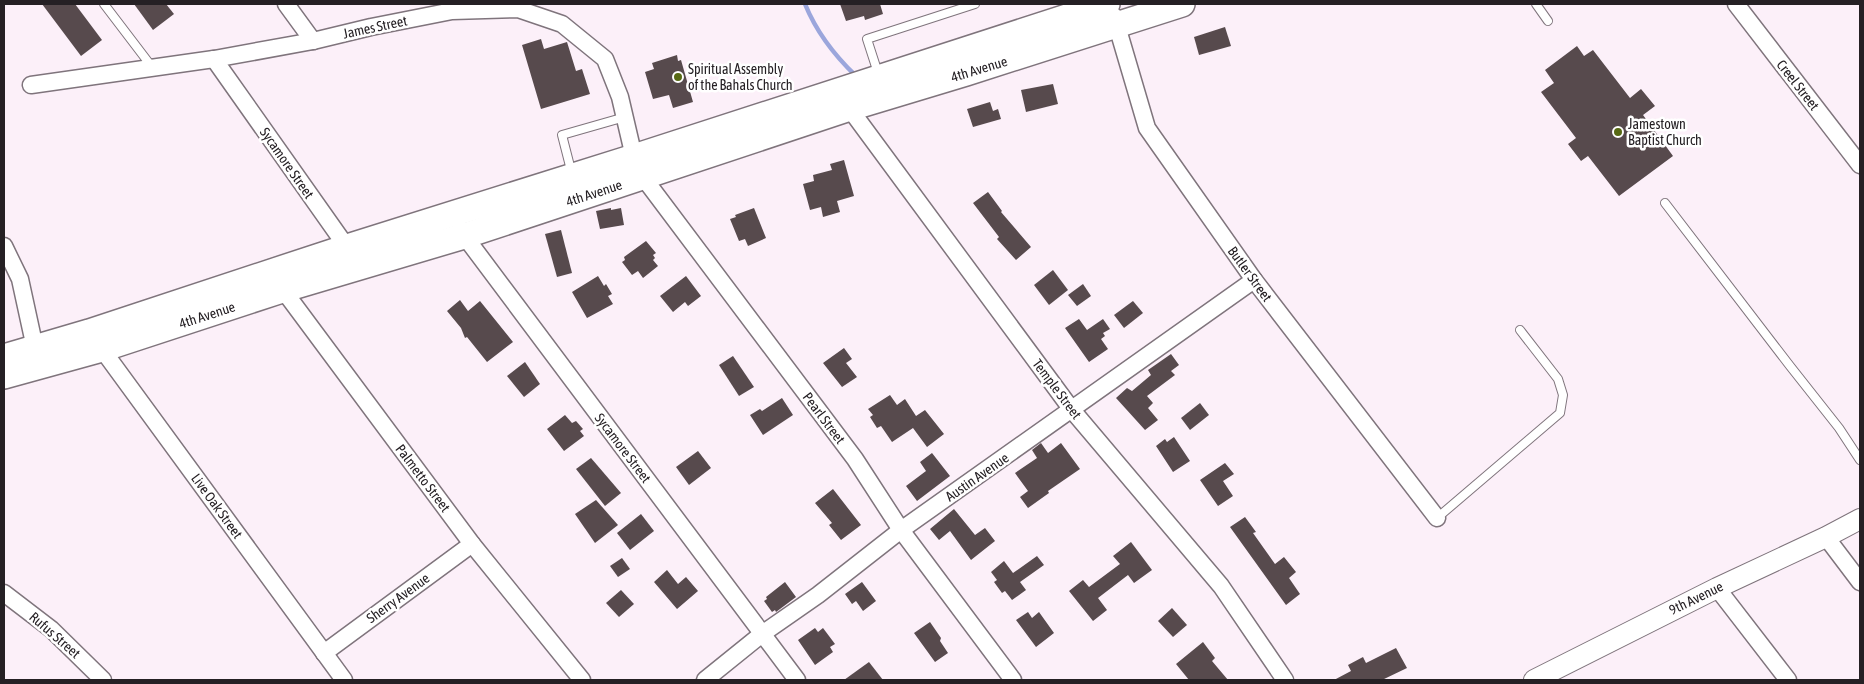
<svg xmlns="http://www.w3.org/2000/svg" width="1864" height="684" font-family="'Asap Condensed',sans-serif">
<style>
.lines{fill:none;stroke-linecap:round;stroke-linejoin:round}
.stream{stroke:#9ba6dc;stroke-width:4.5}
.building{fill:#574a4d}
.service-casing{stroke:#7f747c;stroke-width:10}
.minor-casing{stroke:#7f747c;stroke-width:19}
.tertiary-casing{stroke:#7f747c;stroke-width:22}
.primary-casing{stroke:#7f747c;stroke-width:28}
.service{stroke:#fff;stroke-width:8}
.minor{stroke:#fff;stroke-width:16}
.tertiary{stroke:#fff;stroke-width:20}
.primary{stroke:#fff;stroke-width:25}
.poi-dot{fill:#576914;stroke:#fff;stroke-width:2}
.labels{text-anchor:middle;stroke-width:5;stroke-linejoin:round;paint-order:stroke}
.street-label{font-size:14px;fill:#252024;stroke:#fff}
.poi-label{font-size:14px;fill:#252024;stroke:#fff;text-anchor:start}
</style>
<rect width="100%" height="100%" fill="#fcf0f9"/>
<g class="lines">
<path class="stream" d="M805,4C816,31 835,56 856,76"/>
</g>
<g class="building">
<polygon points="42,4 75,4 102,40 81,56"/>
<polygon points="134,4 166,4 174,14 153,30"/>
<polygon points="840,4 880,4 883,14 865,20 864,16 846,21"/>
<polygon points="1225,27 1231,46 1199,55 1194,37"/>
<polygon points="541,39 544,49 567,42 576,71 582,69 590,94 541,109 522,45"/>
<polygon points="1577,46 1584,56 1593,50 1630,98 1641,89 1655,106 1643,115 1673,156 1619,196 1588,156 1581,161 1568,144 1576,138 1541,92 1554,83 1545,70"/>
<polygon points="677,55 678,61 681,60 693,102 673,108 669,95 653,99 645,72 654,69 652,63"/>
<polygon points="1053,84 1058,104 1026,112 1021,90"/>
<polygon points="990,102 993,111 998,109 1001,119 973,127 967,109"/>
<polygon points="844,160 854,196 837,201 840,212 823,217 821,207 810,210 803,184 814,181 813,175 832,170 830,164"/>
<polygon points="988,192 1002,211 1001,212 1031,247 1016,260 997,239 999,237 973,203"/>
<polygon points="611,208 611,210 621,208 624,225 600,229 596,211"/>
<polygon points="754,208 766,238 748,246 745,239 739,241 730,219 736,217 735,215"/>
<polygon points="561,230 572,273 557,277 545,234"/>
<polygon points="646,241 656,253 653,255 655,258 653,260 658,266 643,278 638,271 632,275 622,262 625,260 624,257"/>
<polygon points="1053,270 1068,290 1049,305 1034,285"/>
<polygon points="598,276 604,286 606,284 612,294 608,296 613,304 587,318 572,292"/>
<polygon points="686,276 701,296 688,306 685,302 673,312 660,296"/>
<polygon points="1083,284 1091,296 1077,306 1068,295"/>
<polygon points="460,300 468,311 480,301 513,342 487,362 467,337 465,338 461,328 447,311"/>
<polygon points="1133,301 1143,313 1124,328 1114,315"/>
<polygon points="1079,319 1087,330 1103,319 1110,329 1103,333 1105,336 1101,339 1108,349 1089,362 1065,328"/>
<polygon points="844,348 852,359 846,363 857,377 842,387 823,363"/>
<polygon points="1171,354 1179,365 1171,371 1175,375 1147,396 1153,403 1148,408 1158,420 1145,430 1116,398 1127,388 1132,391 1151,375 1148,370"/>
<polygon points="733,356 754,387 739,396 719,365"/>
<polygon points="525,362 540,384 524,397 507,376"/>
<polygon points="890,395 897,405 905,399 916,416 925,410 944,434 927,447 913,428 892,442 881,426 877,428 870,417 873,415 868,409"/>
<polygon points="782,398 793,415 763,435 750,415 760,409 762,411"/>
<polygon points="1200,403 1209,415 1190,430 1181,418"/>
<polygon points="565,415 572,423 576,421 583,429 580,431 584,436 564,451 547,429"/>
<polygon points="1174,437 1190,461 1173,472 1156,446 1165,439 1167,442"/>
<polygon points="1041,443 1048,453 1061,443 1080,469 1048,491 1049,493 1028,508 1020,497 1028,491 1015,473 1037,458 1032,450"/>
<polygon points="698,451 711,468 689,485 676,467"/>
<polygon points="932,453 950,476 917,501 906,486 926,471 920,462"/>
<polygon points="591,458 621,493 605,506 576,469"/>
<polygon points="1225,463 1234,474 1223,481 1233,496 1218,506 1200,480"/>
<polygon points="833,489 861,525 841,540 829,525 832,523 815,503"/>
<polygon points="596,500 618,525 595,543 575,514"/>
<polygon points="954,509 975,535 985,528 995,541 971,560 950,531 939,540 930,529"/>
<polygon points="641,514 654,531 630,550 617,533"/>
<polygon points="1245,517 1256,532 1253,533 1275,564 1284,557 1296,572 1289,578 1300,594 1286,605 1230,527"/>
<polygon points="1131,542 1152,570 1134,583 1128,575 1098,598 1107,610 1093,621 1069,591 1083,580 1089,587 1120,564 1113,556"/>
<polygon points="1037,556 1044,565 1020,582 1026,590 1012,600 1005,591 1002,593 994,582 997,580 991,572 1004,561 1013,573"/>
<polygon points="622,558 630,569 618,577 610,566"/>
<polygon points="667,570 678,584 686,577 698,591 677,609 654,582"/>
<polygon points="785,582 796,597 776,612 775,610 772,612 764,601 767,599 766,597"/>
<polygon points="862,582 876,601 863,611 856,601 852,604 845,594"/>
<polygon points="621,590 634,604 619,617 606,603"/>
<polygon points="1172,608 1187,625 1173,637 1158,621"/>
<polygon points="1028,612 1032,618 1039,612 1054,633 1036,647 1016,620"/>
<polygon points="930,622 941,638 940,641 948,653 935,662 914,633"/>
<polygon points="815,628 818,632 823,628 835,644 830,647 833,652 815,665 798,640"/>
<polygon points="1203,642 1215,658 1212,661 1228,680 1189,680 1176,664"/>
<polygon points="1396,648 1407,668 1382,680 1334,680 1351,671 1348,665 1363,657 1366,663"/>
<polygon points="869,662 883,680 844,680"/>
</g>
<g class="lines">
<defs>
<g id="service">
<polyline points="104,4 152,67"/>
<polyline points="1536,4 1548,21"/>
<polyline points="878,73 867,39 975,4"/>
<polyline points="572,174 562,135 625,117"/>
<polyline points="1665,203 1790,366 1839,428 1860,460"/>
<polyline points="1437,518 1560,413 1563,395 1558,379 1520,330"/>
</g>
<g id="minor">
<polyline points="286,4 313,41"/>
<polyline points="1736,4 1860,165"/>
<polyline points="1114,16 1147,128 1254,280 1437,518"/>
<polyline points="214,59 351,253"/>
<polyline points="31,85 214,59 313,41 371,27 452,11 518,9 562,24 605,59 620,97 634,157 643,177 855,459 901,530 1013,680"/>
<polyline points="844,101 1072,410 1221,586 1285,680"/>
<polyline points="460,230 797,680"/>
<polyline points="4,246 20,279 35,348 35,357"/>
<polyline points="278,283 472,544 582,680"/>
<polyline points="96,341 344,680"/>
<polyline points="1826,537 1860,582"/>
<polyline points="1717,588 1788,680"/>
<polyline points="4,593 51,629 103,680"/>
<polyline points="324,653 472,544"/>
<polyline points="705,680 762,634 818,595 901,530 1254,280"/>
</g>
<polyline id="tertiary" points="1534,680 1717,588 1826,537 1860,519"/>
<g id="primary">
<polyline points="4,357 89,332 347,247 634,157 1107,4"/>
<polyline points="4,376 102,349 282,290 464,236 850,108 966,73 1182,4"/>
</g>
</defs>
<use href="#service" class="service-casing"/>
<use href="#minor" class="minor-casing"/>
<use href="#tertiary" class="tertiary-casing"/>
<use href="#primary" class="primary-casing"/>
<use href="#service" class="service"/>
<use href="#minor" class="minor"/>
<use href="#tertiary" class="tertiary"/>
<use href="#primary" class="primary"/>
</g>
<g class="poi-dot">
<circle cx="678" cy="77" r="5"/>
<circle cx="1618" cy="132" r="5"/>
</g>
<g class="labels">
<g class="street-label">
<text transform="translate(375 27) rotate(-12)" y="5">James Street</text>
<text transform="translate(979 69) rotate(-17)" y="5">4th Avenue</text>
<text transform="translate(1798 85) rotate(52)" y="5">Creel Street</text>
<text transform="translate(287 163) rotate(55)" y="5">Sycamore Street</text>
<text transform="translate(594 193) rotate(-18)" y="5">4th Avenue</text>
<text transform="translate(1250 274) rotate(54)" y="5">Butler Street</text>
<text transform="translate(207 315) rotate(-18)" y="5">4th Avenue</text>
<text transform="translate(1057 389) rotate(53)" y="5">Temple Street</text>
<text transform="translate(824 418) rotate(53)" y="5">Pearl Street</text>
<text transform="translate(623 448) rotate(53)" y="5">Sycamore Street</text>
<text transform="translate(977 477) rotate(-35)" y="5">Austin Avenue</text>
<text transform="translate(423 478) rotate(53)" y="5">Palmetto Street</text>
<text transform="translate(217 506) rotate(54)" y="5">Live Oak Street</text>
<text transform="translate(398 598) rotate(-36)" y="5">Sherry Avenue</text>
<text transform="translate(1696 598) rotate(-26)" y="5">9th Avenue</text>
<text transform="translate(55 635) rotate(41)" y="5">Rufus Street</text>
</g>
<g class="poi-label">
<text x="688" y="74">Spiritual Assembly<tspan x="688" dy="16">of the Bahals Church</tspan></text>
<text x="1628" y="129">Jamestown<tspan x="1628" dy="16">Baptist Church</tspan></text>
</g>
</g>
<rect width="1864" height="684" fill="none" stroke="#252024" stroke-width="10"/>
</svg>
